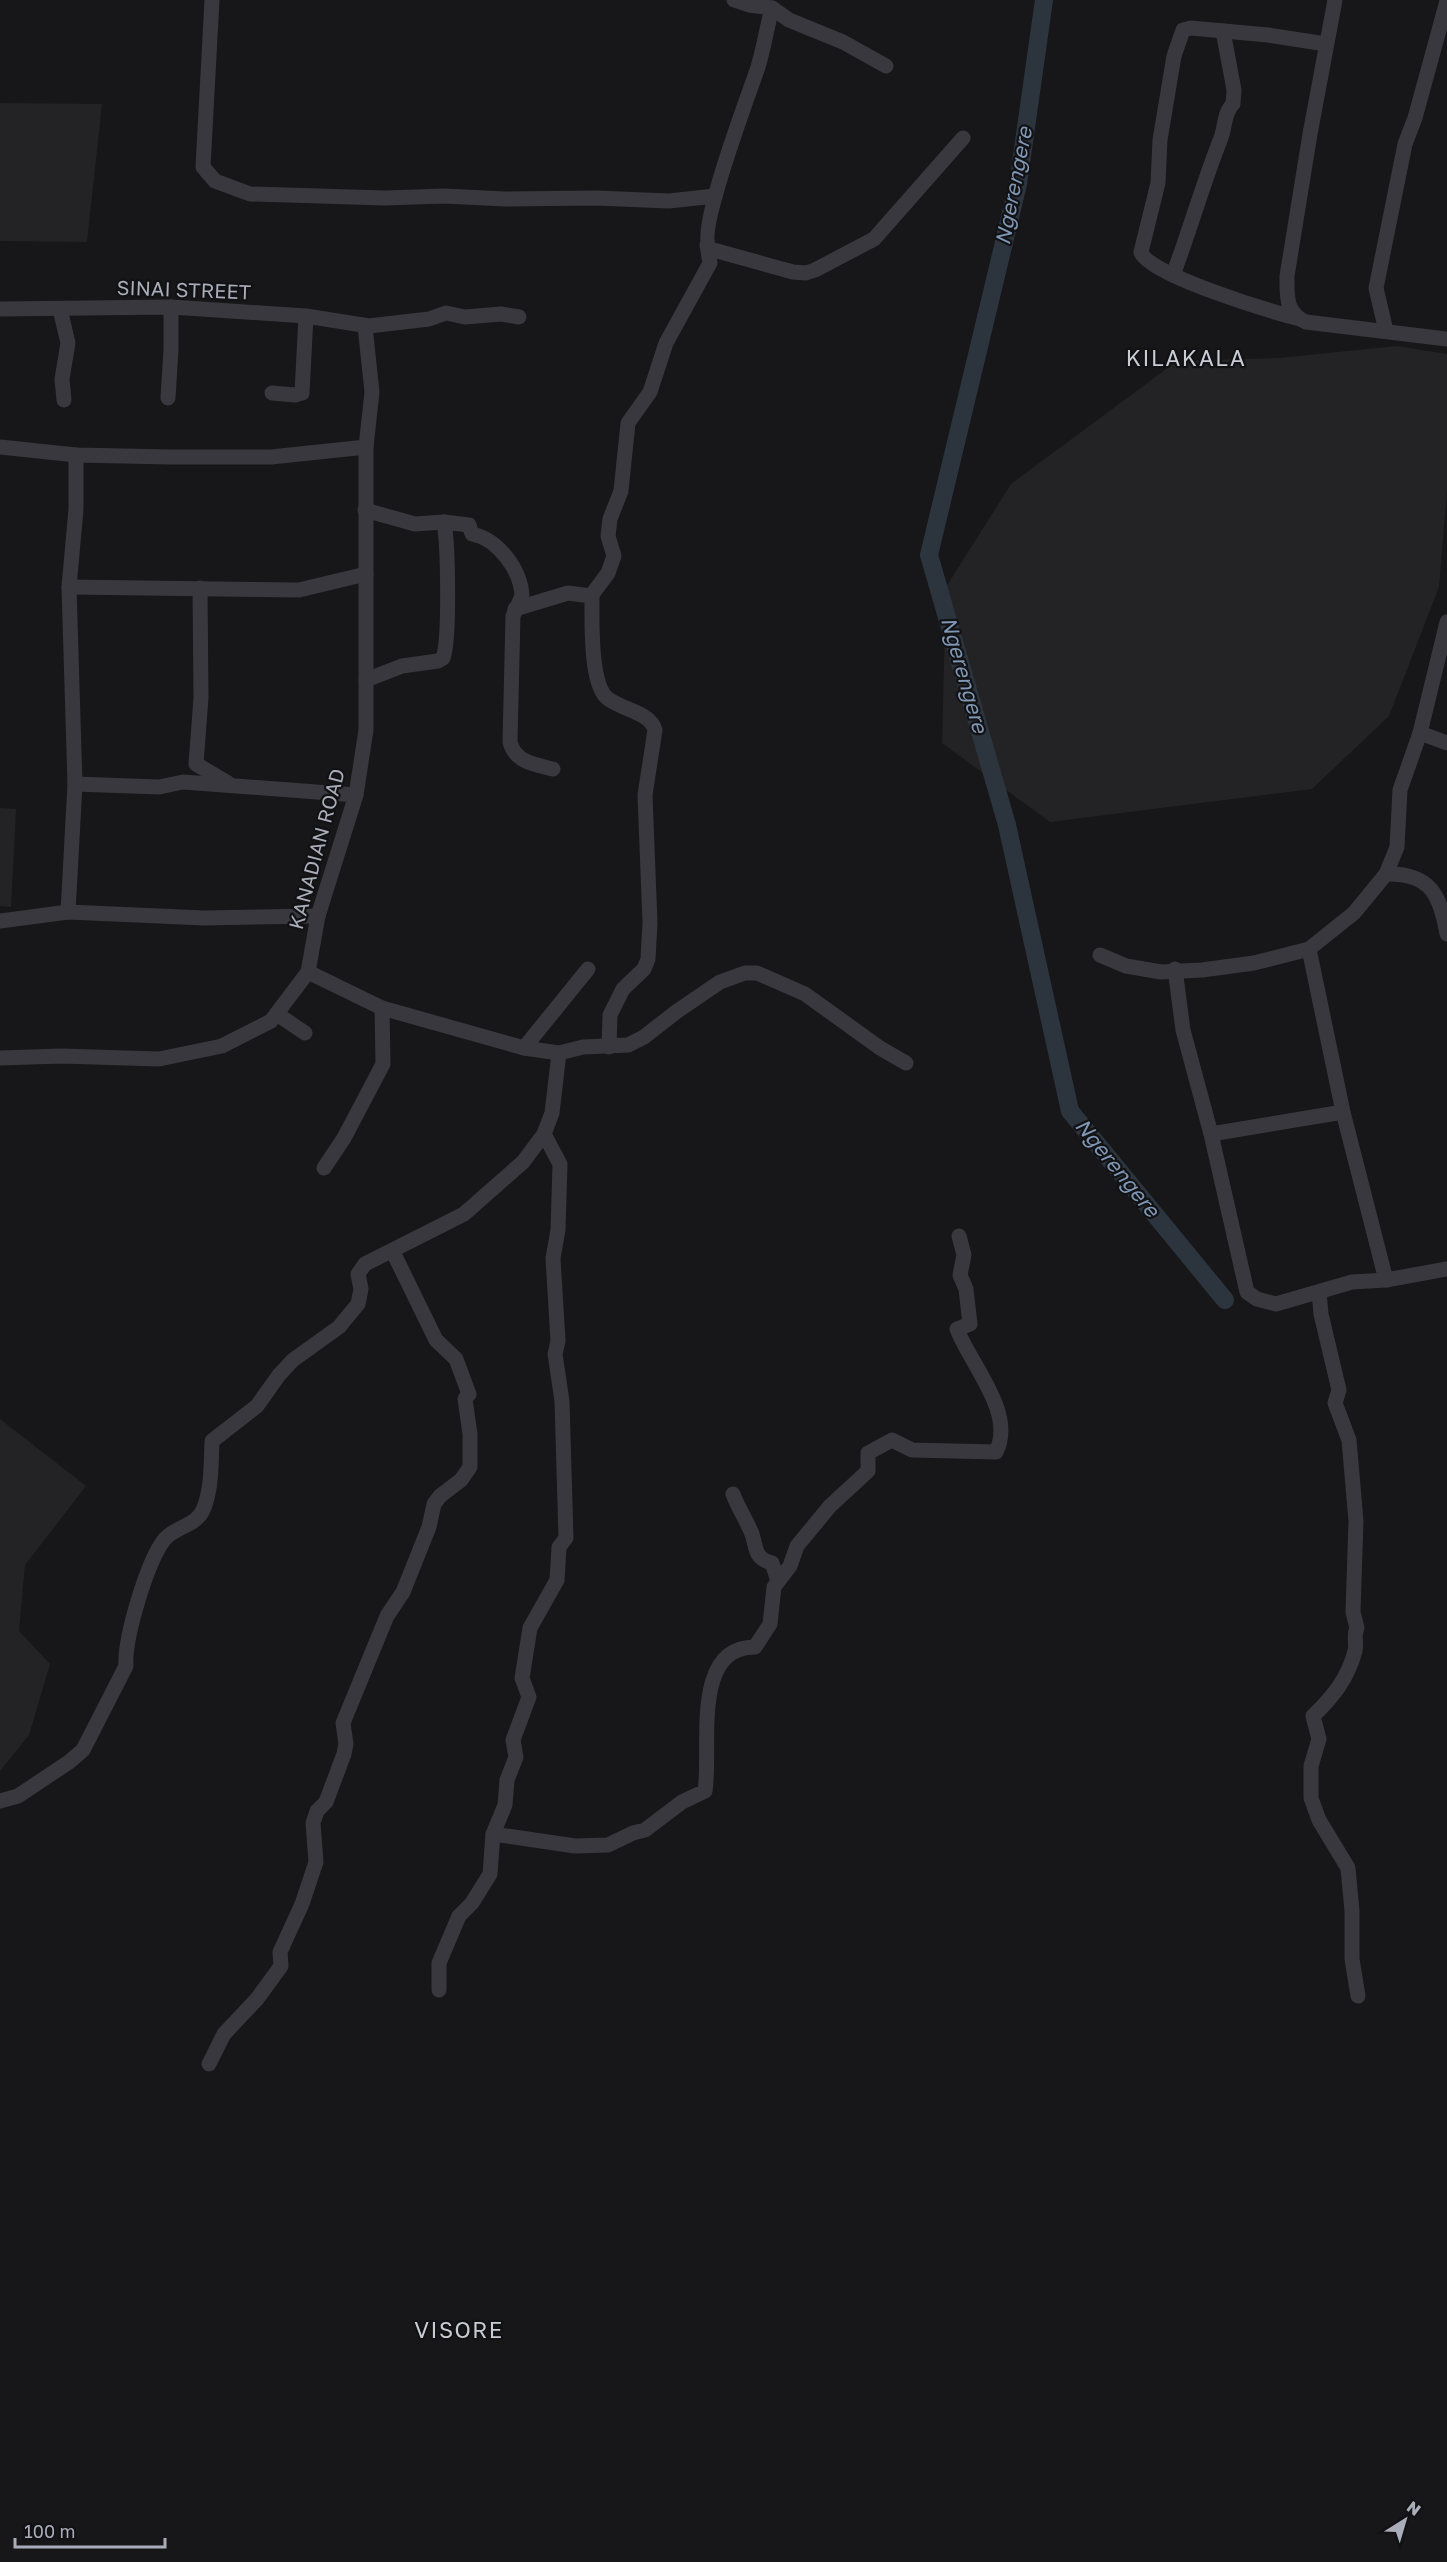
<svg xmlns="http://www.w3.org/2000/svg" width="1447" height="2562" font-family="'Golos Text',sans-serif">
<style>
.built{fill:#232326}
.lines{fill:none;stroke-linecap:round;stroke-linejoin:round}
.river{stroke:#2c353e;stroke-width:18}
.minor{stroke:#38383e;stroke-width:15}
.labels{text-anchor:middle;stroke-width:4.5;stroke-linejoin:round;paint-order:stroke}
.street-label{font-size:20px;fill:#a9acb9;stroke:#121214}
.water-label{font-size:21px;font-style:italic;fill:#7f97b5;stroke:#121214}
.quarter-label{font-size:22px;letter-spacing:1.5px;fill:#caccd5;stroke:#121214}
</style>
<rect width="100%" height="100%" fill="#171719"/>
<g class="built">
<polygon points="0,103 102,104 87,242 0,241"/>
<polygon points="1397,346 1447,354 1447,491 1439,587 1389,716 1312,789 1050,822 942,743 946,587 1011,484 1177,361 1279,358"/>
<polygon points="0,808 16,809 11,907 0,906"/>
<polygon points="0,1419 86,1486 25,1565 19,1631 50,1664 29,1735 0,1771"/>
</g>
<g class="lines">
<polyline class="river" points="1044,0 1018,184 929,555 1007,825 1070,1111 1225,1300"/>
<g class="minor">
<polyline points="212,0 203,167 215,181 250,194 385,198 444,196 505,199 596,198 669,201 715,196"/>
<polyline points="734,0 749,5 772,8 789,20 843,42 886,66"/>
<path d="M1335,0L1310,134L1287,276C1287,295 1285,313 1306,322L1447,339"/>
<path d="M772,8C767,27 764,47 758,67C749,94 696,232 710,249L793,272L806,273L815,270L874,239L963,138"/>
<path d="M1173,275C1190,230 1203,183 1221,138C1225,128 1224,112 1233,104L1234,90L1223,31"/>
<polyline points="0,309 171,307 306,316 369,326 429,319 446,313 465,317 501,314 519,317"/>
<polyline points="60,309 68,343 62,379 64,400"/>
<path d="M1300,319C1273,312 1148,275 1141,252L1158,183L1160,140L1174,56L1183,30L1191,28L1268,35L1326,44"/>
<polyline points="1386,331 1376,288 1405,144 1415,118 1447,1"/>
<polyline points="272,393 295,395 302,393 306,316"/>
<polyline points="168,398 171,350 171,307"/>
<polyline points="0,447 76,455 170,457 271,457 366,447"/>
<path d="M365,510L415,524L444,522L469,525L472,534C498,539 521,570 522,596L513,616L510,742C515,762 535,765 553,769"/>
<polyline points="69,587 299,590 366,574"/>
<polyline points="200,588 201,698 196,764 228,783"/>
<path d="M592,595C592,619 590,681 606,697C620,710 650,711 655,730L645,795L650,923L648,959L644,969L623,989L610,1015L609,1047"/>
<polyline points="515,609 568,593 591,596 608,573 614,556 608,536 610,519 621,491 628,423 650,392 666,343 710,263 707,245"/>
<path d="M366,680L402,666L438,661L443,658C450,640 448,544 444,522"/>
<polyline points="1420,733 1447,743"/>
<polyline points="75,784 159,787 183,782 356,795"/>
<path d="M1386,874C1431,873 1440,895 1447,934"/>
<polyline points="68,912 75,784 69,587 76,509 76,455"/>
<polyline points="0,921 68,912 204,918 318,916"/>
<polyline points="1309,949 1343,1112 1386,1280"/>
<polyline points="1100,955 1126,966 1161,972 1202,970 1254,963 1309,949 1354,913 1386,874 1397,847 1400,790 1420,733 1447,622"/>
<polyline points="1175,969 1183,1030 1211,1134 1247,1292 1257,1299 1276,1304 1352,1282 1386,1280 1447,1269"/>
<polyline points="308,972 382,1008 524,1048 559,1053 583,1047 628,1045 644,1037 676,1012 720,982 745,973 757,973 805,994 880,1048 906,1063"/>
<polyline points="277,1014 305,1033"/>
<polyline points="524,1048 588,969"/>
<polyline points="0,1058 61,1056 159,1059 222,1046 271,1021 308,972 318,916 356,795 366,730 366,447 372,392 365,326"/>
<polyline points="1211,1134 1343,1112"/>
<polyline points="324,1168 344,1138 383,1064 382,1008"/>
<path d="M1319,1292L1321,1314L1339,1390L1335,1403L1349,1440L1356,1521L1353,1612L1357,1628C1353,1636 1357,1643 1355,1651C1348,1678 1333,1697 1313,1716L1319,1739L1311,1766V1798L1319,1820L1348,1868L1352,1911V1959L1358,1996"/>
<path d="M733,1494C738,1508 747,1521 752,1534C757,1549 754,1558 772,1563L778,1581"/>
<path d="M0,1801L18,1796L69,1762L83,1750L126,1666C124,1639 147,1562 164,1540C174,1527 196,1526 203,1510C212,1489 211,1463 212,1441L257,1406L279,1375L293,1360L339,1327L358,1304L361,1289L358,1274L365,1264L464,1214L523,1162L544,1134L552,1113L559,1053"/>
<path d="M493,1834L575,1846L608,1845L633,1833L645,1830L682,1802L705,1791C712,1750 690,1647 755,1647L770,1624L774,1587L790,1566L797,1546L830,1506L868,1471V1453L892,1440L912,1450L996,1452C1016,1413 970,1364 957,1329L970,1324L966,1289L960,1275L964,1255L959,1236"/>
<polyline points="439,1990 439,1963 459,1916 472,1903 490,1874 493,1834 505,1805 507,1780 516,1757 513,1740 529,1697 522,1678 530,1628 557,1580 559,1547 566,1538 562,1401 555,1354 558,1341 553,1258 558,1230 560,1164 544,1134"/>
<polyline points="209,2064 224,2034 257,1999 281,1966 280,1952 302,1904 316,1862 313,1823 317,1811 326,1802 344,1754 346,1744 343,1723 387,1616 403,1592 429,1527 434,1504 440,1496 461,1480 470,1467 470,1434 465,1399 469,1394 456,1359 436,1340 393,1252"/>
</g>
</g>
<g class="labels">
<g class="street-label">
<text transform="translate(184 290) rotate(2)" y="7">SINAI STREET</text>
<text transform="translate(317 849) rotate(-75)" y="7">KANADIAN ROAD</text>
</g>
<g class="water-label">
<text transform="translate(1014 186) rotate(-79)" y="7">Ngerengere</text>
<text transform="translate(964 675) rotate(74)" y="7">Ngerengere</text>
<text transform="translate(1117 1168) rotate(51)" y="7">Ngerengere</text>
</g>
<g class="quarter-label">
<text x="1186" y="366">KILAKALA</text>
<text x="459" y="2338">VISORE</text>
</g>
</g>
<g transform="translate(1405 2520) rotate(37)" stroke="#121214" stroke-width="4.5" paint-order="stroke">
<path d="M0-4.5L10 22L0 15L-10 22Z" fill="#a9acb9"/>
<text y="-9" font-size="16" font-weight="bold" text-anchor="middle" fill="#a9acb9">N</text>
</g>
<path d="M15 2538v9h150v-9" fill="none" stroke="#a9acb9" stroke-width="3"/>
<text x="24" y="2538" font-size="18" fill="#a9acb9" stroke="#121214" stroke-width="4.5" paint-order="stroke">100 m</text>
</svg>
